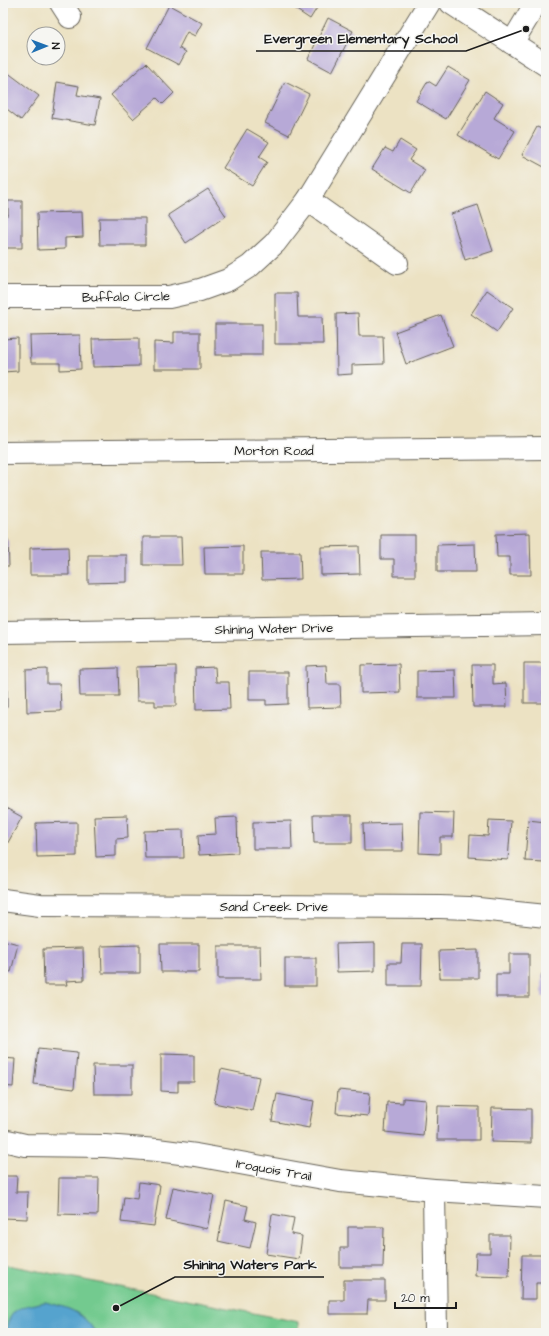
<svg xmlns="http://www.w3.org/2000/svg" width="549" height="1336" font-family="'Architects Daughter',sans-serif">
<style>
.green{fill:#73ca8f;stroke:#487356}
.water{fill:#55a3ce;stroke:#386075}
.building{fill:#b7a9d7}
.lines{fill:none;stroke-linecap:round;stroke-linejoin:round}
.minor-casing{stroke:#656156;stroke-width:24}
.minor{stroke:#fff;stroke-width:22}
.labels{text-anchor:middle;stroke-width:3;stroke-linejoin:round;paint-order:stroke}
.street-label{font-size:13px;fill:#1c1c1c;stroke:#f6f6f2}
.leader{fill:none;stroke:#1c1c1c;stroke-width:1.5}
.callout-dot{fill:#1c1c1c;stroke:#f6f6f2;stroke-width:1.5}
.callout-label{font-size:14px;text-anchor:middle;font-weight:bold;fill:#1c1c1c;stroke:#f6f6f2;stroke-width:3;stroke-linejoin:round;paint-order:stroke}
</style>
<rect width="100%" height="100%" fill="#f6f6f2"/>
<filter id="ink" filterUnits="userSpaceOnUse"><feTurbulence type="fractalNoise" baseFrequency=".025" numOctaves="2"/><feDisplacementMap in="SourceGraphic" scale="8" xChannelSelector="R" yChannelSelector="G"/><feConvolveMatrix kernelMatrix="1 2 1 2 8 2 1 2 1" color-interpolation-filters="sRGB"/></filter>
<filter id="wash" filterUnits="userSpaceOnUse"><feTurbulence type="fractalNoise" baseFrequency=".012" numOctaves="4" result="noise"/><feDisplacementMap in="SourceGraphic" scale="16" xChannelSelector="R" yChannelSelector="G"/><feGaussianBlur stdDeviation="0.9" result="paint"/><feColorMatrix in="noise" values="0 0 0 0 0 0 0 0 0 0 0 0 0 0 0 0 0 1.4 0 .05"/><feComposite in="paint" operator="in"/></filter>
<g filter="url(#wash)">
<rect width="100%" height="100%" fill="#ece2c3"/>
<polygon class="green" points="3,1264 299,1322 299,1333 3,1333"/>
<path class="water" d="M45,1302C69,1308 82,1311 96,1333H5C11,1306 20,1307 45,1302Z"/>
<g id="blocks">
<g class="building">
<polygon points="286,3 320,3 310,19"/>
<polygon points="169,5 202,23 195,36 187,32 179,48 186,52 179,65 147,48"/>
<polygon points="328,18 353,31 332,72 308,59"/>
<polygon points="146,63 174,93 163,104 157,98 133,119 111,95"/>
<polygon points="448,67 470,80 446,119 416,101 428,81 436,86"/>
<polygon points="3,69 39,96 21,120 3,106"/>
<polygon points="57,82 79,86 77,95 100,99 95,125 52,118"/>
<polygon points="285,82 309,94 289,135 265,123"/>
<polygon points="485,91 503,103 494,118 515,131 498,159 458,135"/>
<polygon points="537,127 546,131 546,168 522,155"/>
<polygon points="247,129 269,142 259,157 267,162 252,186 223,168"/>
<polygon points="400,140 416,150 409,160 425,170 411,193 372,169 385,148 393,152"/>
<polygon points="208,189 226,216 186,243 168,215"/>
<polygon points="8,201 22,201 22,248 3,248 3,215 8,215"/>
<polygon points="478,205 493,251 465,260 451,214"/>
<polygon points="82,212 83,237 65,238 65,249 38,250 37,213"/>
<polygon points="99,218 145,218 145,245 100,245"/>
<polygon points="487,290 513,308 497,332 471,314"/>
<polygon points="275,293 297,293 298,317 322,317 323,344 275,344"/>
<polygon points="358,313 359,336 383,336 384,364 352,365 352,374 337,375 336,314"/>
<polygon points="441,315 453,346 406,364 395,332"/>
<rect x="215" y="324" width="47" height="31"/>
<polygon points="174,332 200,332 200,369 154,369 154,342 174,343"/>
<polygon points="80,335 81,369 60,370 60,363 31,363 30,336"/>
<polygon points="18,338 18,371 3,372 3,339"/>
<polygon points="139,338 139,366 93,367 92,339"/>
<polygon points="530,533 531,575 510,575 510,557 497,557 496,534"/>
<polygon points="381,535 415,535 415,576 394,576 394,559 381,559"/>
<polygon points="143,537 181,537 182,565 143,565"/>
<polygon points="3,539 8,539 9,566 3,566"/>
<polygon points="475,544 476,572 437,572 437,545"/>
<polygon points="243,546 243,574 205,574 204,547"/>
<polygon points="359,546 360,574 321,575 321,547"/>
<polygon points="68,547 69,575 30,575 30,548"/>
<polygon points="261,552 300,552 301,579 262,580"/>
<polygon points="88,555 127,555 127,582 88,583"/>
<polygon points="524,663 546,663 546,691 543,691 544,703 524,703"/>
<polygon points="399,664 400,692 361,693 361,665"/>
<polygon points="326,665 327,684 340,684 341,707 307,708 306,666"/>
<polygon points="472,665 493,665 493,684 506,683 507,707 473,707"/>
<polygon points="176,666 176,706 155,706 155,701 137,701 136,667"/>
<rect x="3" y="667" width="4" height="40"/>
<polygon points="215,667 216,682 229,682 230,709 196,710 195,668"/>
<polygon points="118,668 119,696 80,696 79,669"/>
<polygon points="47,669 47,684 60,684 61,711 27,712 26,670"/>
<polygon points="455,670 456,698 417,698 417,671"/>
<polygon points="249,672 288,672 288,704 266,705 266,700 249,700"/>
<polygon points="4,807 22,817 5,848 3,847"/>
<polygon points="420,812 454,813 453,837 440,837 440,854 419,853"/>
<polygon points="127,815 128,838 116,839 116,856 96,857 94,816"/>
<polygon points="313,815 352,815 352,843 314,843"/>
<polygon points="237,817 238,853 199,855 198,835 216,834 215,818"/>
<polygon points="489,820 511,821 508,860 469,857 470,835 488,836"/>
<polygon points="528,820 546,822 544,862 525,861"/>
<polygon points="291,821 292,849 253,849 253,822"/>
<polygon points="77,822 77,856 37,857 36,823"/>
<polygon points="402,823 403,851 364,851 363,824"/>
<polygon points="183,830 184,858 145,858 144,831"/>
<polygon points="3,940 18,944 11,972 3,970"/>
<polygon points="375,943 375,971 337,972 336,944"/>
<polygon points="160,944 199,944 199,972 161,972"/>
<polygon points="402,944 422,944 421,986 388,986 388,963 401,963"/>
<polygon points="140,945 140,973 102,973 101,946"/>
<polygon points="218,946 260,946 261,979 218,979"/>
<polygon points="83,948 84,980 66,981 67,985 44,985 43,949"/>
<polygon points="478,950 478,978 440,978 439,951"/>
<polygon points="509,954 529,954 529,997 496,997 496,974 509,974"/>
<rect x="285" y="958" width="31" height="28"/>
<rect x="542" y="974" width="4" height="23"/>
<polygon points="38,1049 77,1053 74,1089 34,1084"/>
<polygon points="161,1054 194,1055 194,1082 178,1082 178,1092 161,1091"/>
<polygon points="3,1058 15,1059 13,1087 3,1086"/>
<polygon points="93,1065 132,1065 132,1094 94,1094"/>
<polygon points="221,1069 259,1077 252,1111 214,1103"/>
<polygon points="338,1090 370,1093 368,1116 336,1113"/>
<polygon points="277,1094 314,1101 309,1128 272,1121"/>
<polygon points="403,1098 426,1100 423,1136 385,1132 387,1102 403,1103"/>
<polygon points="438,1106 479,1107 479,1140 437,1140"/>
<polygon points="492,1108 531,1109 531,1143 491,1142"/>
<polygon points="3,1176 17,1176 16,1192 28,1192 27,1219 3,1218"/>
<polygon points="59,1178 99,1178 98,1215 58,1214"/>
<polygon points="139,1182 160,1185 154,1226 121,1222 124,1197 137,1199"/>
<polygon points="173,1187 214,1195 207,1229 166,1220"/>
<polygon points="226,1201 248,1206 245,1219 256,1222 250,1248 218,1241"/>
<polygon points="272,1214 294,1218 291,1234 302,1236 299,1259 266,1254"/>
<polygon points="348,1227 384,1227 383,1267 340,1267 340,1248 348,1248"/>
<polygon points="490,1235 510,1235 509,1277 475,1276 476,1253 490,1253"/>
<polygon points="522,1255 546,1255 546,1283 536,1283 536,1299 521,1299"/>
<polygon points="344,1280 385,1280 385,1300 368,1300 367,1314 329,1314 329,1300 344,1300"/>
</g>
</g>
</g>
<g filter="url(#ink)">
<use href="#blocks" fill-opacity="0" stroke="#656156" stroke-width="1"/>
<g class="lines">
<defs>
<g id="minor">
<polyline points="61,3 70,17"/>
<polyline points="451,3 546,65"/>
<polyline points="512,43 536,3"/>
<polyline points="308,200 397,263"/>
<polyline points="3,297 169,297 200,290 228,280 250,266 275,243 308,200 429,3"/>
<polyline points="3,453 546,448"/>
<polyline points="3,632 546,624"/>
<polyline points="3,900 40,905 440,907 469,908 546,916"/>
<polyline points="3,1140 25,1145 105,1146 157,1150 196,1155 340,1181 434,1190 546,1197"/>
<polyline points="434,1190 436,1333"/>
</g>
</defs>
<use href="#minor" class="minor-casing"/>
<use href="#minor" class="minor"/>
</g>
</g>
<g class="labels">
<g class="street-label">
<text transform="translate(126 296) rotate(-1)" y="5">Buffalo Circle</text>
<text x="274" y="455">Morton Road</text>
<text transform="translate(274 628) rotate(-1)" y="5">Shining Water Drive</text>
<text x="274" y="911">Sand Creek Drive</text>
<text transform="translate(274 1169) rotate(10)" y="5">Iroquois Trail</text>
</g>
</g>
<path class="leader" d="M526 29L466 51H256M116 1308L175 1277H324"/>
<g class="callout-dot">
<circle cx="526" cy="29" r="4"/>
<circle cx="116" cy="1308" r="4"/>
</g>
<g class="callout-label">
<text x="361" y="43">Evergreen Elementary School</text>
<text x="250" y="1269">Shining Waters Park</text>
</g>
<rect width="549" height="1336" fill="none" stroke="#f6f6f2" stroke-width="16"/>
<g transform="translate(46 46) rotate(89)"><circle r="19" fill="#f6f6f2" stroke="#9f9f9c"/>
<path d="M0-3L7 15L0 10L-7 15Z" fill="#1f6fb2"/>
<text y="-6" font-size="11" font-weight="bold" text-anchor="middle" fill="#1c1c1c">N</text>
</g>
<path d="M395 1302v6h61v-6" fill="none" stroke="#1c1c1c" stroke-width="2"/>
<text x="401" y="1302" font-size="12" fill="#1c1c1c" stroke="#f6f6f2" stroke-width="3" paint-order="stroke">20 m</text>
</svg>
